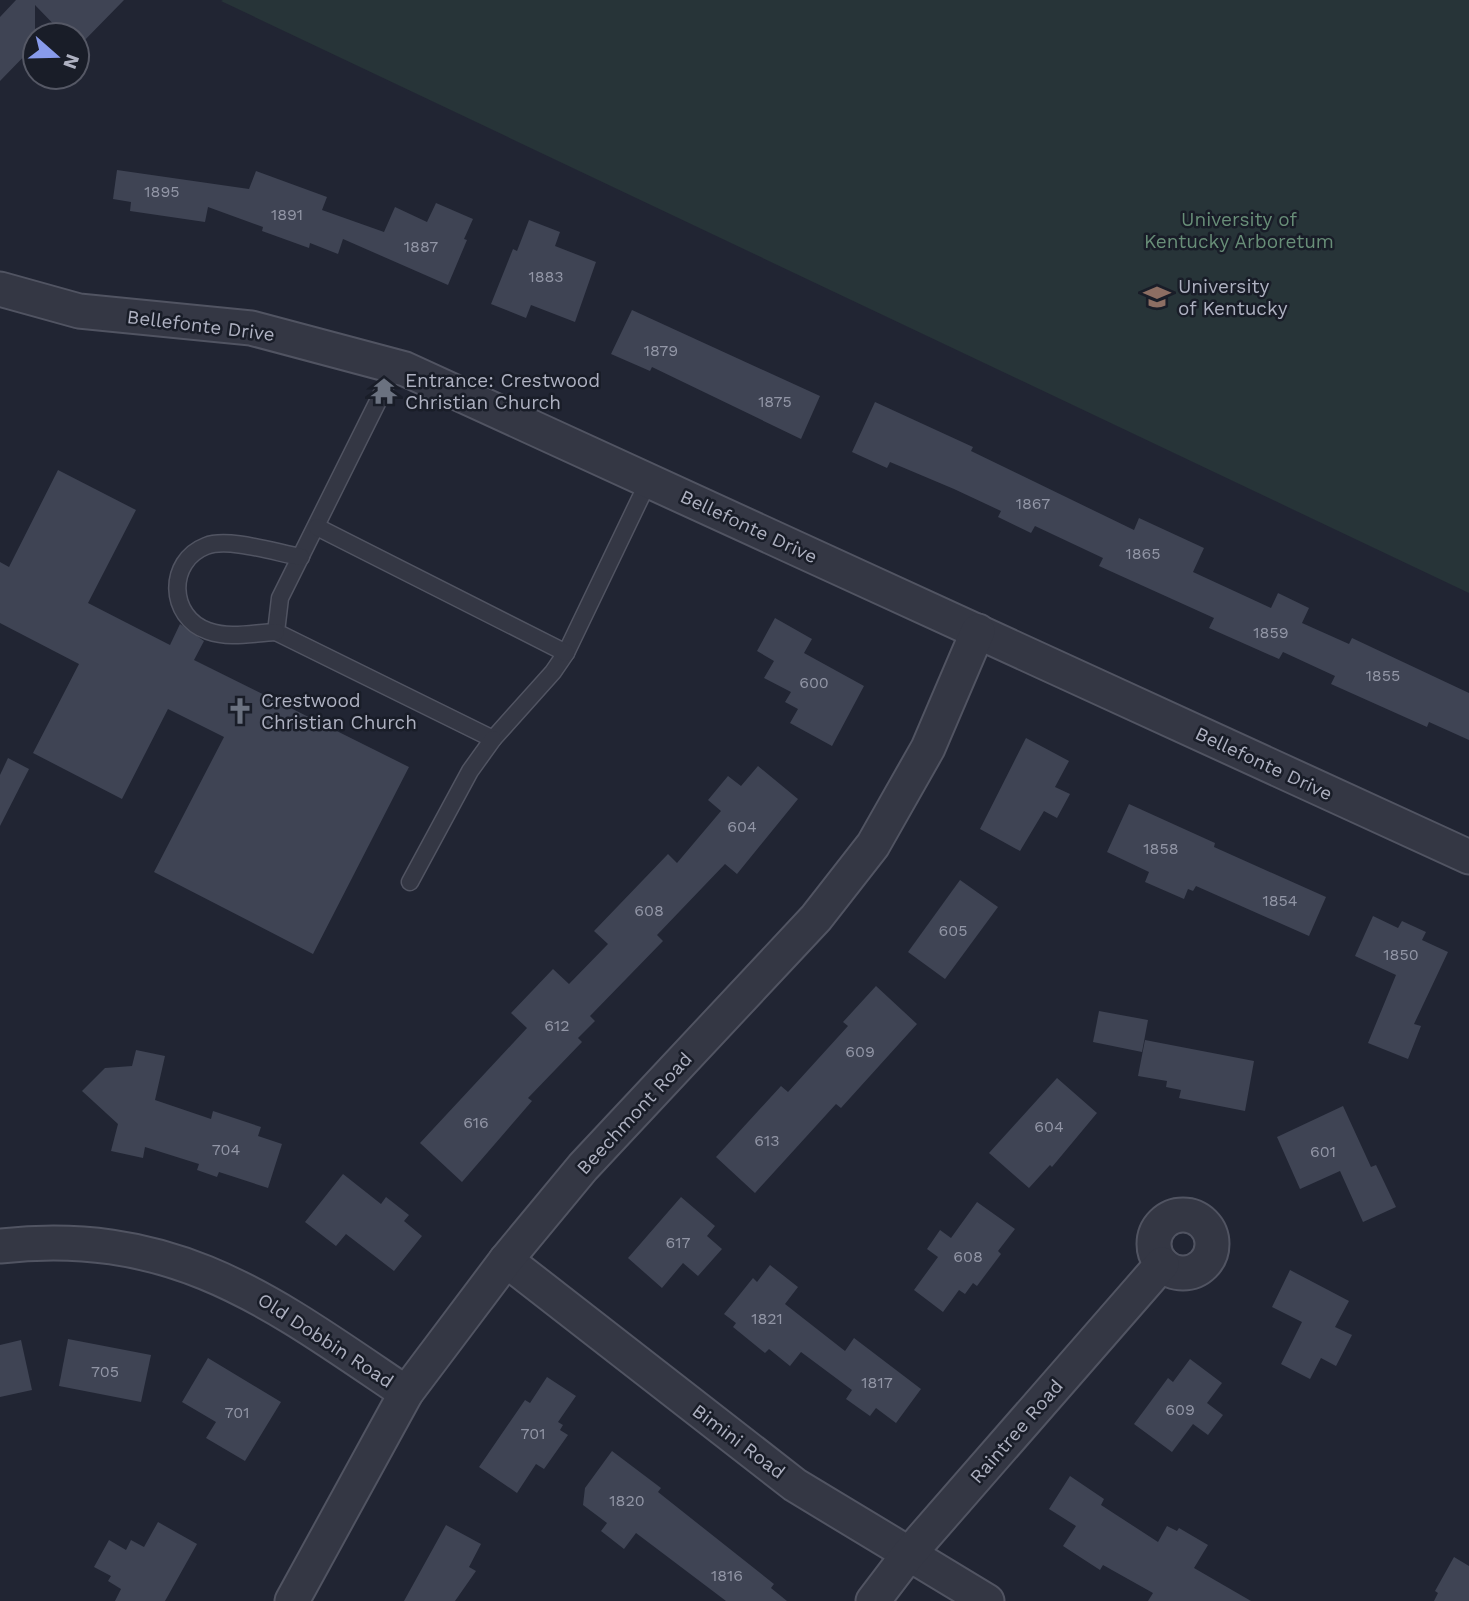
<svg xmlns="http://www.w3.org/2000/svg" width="1469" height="1601" font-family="'Work Sans',sans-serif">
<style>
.green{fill:#273438}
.building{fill:#3f4454}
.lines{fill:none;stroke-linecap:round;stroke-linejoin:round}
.service-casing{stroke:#515462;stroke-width:19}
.minor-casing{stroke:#515462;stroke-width:37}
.service{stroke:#343744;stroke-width:16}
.minor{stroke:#343744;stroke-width:33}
.labels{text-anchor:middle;stroke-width:5;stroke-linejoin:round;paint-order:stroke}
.number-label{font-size:16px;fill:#9296a6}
.park-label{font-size:19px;fill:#688e78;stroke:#191d28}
.poi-label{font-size:19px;fill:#aeb1c1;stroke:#191d28;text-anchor:start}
.street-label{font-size:19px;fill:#aeb1c1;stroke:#191d28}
</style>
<rect width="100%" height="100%" fill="#212533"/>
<polygon class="green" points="223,0 1469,0 1469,593 221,1"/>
<g class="building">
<polygon points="16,0 124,0 77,48 77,35 64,35 35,5 35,45 0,81 0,17"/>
<polygon points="117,170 249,189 256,171 327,197 322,210 384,232 395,207 427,222 436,203 473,219 464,239 467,240 448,285 343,239 338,254 310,243 309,248 262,231 263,227 208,207 205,222 130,211 131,202 113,199"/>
<polygon points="529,220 560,232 555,246 596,262 575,322 531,305 526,318 491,304 513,249 517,251"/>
<polygon points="632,310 820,396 801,439 652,367 650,371 611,354"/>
<polygon points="875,402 973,447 971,451 1134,530 1139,518 1204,548 1193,572 1271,608 1278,593 1309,608 1302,623 1349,644 1352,638 1469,693 1469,740 1429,722 1427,727 1331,684 1335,676 1283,652 1279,659 1209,628 1214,618 1099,566 1103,558 1035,526 1031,533 998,517 1001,511 954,489 890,462 887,468 852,452"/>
<polygon points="58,470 136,510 88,603 170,645 180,624 204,641 194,660 409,767 313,954 154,872 224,737 168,709 122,799 33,753 79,664 0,623 0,562 9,567"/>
<polygon points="775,618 812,639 804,653 864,686 832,746 790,723 798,709 785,702 791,692 764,678 774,661 757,651"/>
<polygon points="1026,738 1069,761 1055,787 1070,794 1057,818 1044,811 1020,851 980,829"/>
<polygon points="8,758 29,769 0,826 0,775"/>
<polygon points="758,766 798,799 737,874 725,864 657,935 663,941 590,1016 595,1021 578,1038 582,1042 528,1098 532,1101 462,1182 420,1143 527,1028 511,1013 553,969 569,984 608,944 594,931 668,854 677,863 721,811 708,800 728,776 741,786"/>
<polygon points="1129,804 1215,843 1214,847 1326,897 1309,936 1196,886 1193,891 1188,889 1184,899 1145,882 1149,872 1107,852"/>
<polygon points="960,880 998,907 945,979 908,952"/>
<polygon points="1373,916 1398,928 1402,921 1426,932 1422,940 1448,952 1414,1024 1421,1026 1408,1059 1368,1043 1396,975 1355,956"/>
<polygon points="876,986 917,1024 841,1108 836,1104 755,1193 716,1157 781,1086 788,1092 848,1026 843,1022"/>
<polygon points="1099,1011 1148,1020 1142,1052 1093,1042"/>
<polygon points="1145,1040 1254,1061 1245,1111 1179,1098 1181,1090 1166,1087 1167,1081 1138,1076"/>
<polygon points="136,1050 165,1056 155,1100 211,1119 213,1111 261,1127 258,1136 282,1144 268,1188 219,1172 217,1177 197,1170 199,1164 145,1147 143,1158 111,1151 118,1124 82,1091 105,1068 132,1066"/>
<polygon points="1057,1078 1097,1113 1052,1167 1050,1165 1029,1188 989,1153"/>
<polygon points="1343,1106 1371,1167 1376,1165 1396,1207 1363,1222 1340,1171 1300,1189 1277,1137"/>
<polygon points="343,1174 381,1204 386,1197 409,1215 404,1221 422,1236 394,1271 346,1234 336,1246 305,1222"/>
<polygon points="681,1197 715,1226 707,1236 722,1249 698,1276 683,1263 662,1288 628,1258"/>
<polygon points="977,1202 1015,1229 998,1251 1001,1254 977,1286 973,1283 965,1294 959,1290 943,1312 914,1290 938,1257 927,1249 940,1230 951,1238"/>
<polygon points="770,1265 798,1287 785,1304 845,1351 854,1338 921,1389 896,1423 876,1408 870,1416 846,1399 852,1390 801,1352 790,1366 769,1349 765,1353 733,1327 736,1323 724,1314 753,1278 757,1282"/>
<polygon points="1290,1270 1349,1301 1335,1327 1352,1335 1336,1366 1321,1358 1310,1379 1281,1364 1302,1322 1272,1307"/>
<polygon points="68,1339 151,1355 141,1402 59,1386"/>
<polygon points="21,1340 32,1390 0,1397 0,1345"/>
<polygon points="208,1358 281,1402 245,1461 206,1438 216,1422 182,1402"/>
<polygon points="1190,1359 1222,1383 1207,1403 1223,1415 1208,1435 1193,1424 1172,1452 1134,1424 1168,1378 1173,1382"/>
<polygon points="547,1377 576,1396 558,1422 563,1425 560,1430 568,1435 544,1469 536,1464 517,1493 479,1467 525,1400 530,1403"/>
<polygon points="612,1451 661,1488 658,1492 774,1584 771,1588 787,1601 726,1601 636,1533 624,1549 601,1531 607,1523 583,1505 585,1488"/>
<polygon points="1070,1476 1104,1499 1101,1505 1158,1542 1167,1526 1177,1531 1179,1528 1208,1545 1194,1568 1251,1601 1148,1601 1153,1593 1103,1565 1100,1570 1063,1546 1076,1526 1049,1509"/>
<polygon points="158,1522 197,1544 165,1601 115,1601 121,1589 108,1581 111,1576 94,1567 109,1540 126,1550 131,1540 144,1547"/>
<polygon points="446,1525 481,1544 469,1567 476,1571 455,1601 404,1601"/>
<polygon points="1454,1557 1469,1566 1469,1601 1434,1601 1438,1593 1435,1591"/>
</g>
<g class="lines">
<defs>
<g id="service">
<polyline points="395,367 280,598 276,632 493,739 553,672 566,653 649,480"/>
<polyline points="317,527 566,653"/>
<path d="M276,632C252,633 231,639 208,631C168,617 167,561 206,546C228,537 277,553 301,557"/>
<polyline points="410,882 470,771 493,739"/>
</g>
<g id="minor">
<polyline points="0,289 79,311 251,328 405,369 1469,857"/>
<circle cx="1183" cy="1244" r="29"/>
<path d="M0,1246C175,1227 270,1301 406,1393"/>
<polyline points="506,1260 795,1485 987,1601"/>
<polyline points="292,1601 406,1393 506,1260 583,1167 816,918 873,845 928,748 978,631"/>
<polyline points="873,1601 908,1555 1162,1264"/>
</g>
</defs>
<use href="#service" class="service-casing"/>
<use href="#minor" class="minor-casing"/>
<use href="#service" class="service"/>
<use href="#minor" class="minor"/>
</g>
<defs>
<symbol id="university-bare" viewBox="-9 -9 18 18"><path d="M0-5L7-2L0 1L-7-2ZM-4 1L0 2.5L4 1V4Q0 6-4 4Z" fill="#8d6e63" stroke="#191d28" stroke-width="2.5" paint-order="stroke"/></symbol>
<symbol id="temple-bare" viewBox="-9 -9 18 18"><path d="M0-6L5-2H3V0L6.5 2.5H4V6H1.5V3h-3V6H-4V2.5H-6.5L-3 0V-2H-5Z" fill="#6b7280" stroke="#191d28" stroke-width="2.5" paint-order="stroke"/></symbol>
<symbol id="church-bare" viewBox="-9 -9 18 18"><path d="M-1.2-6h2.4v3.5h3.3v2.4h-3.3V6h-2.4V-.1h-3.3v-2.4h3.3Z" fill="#6b7280" stroke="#191d28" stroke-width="2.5" paint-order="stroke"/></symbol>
</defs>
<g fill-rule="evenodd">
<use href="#university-bare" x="1138" y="278" width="38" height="38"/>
<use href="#temple-bare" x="365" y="372" width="38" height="38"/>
<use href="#church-bare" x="221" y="692" width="38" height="38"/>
</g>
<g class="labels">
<g class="number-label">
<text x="162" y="197">1895</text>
<text x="287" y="220">1891</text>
<text x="421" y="252">1887</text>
<text x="546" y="282">1883</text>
<text x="661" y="356">1879</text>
<text x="775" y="407">1875</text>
<text x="1033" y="509">1867</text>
<text x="1143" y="559">1865</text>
<text x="1271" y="638">1859</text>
<text x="1383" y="681">1855</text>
<text x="814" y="688">600</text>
<text x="742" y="832">604</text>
<text x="1161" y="854">1858</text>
<text x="1280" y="906">1854</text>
<text x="649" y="916">608</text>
<text x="953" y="936">605</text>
<text x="1401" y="960">1850</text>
<text x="557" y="1031">612</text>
<text x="860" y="1057">609</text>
<text x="476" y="1128">616</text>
<text x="1049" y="1132">604</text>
<text x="767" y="1146">613</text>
<text x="226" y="1155">704</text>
<text x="1323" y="1157">601</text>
<text x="678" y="1248">617</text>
<text x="968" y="1262">608</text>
<text x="767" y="1324">1821</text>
<text x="105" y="1377">705</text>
<text x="877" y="1388">1817</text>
<text x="1180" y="1415">609</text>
<text x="237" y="1418">701</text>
<text x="533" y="1439">701</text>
<text x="627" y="1506">1820</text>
<text x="727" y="1581">1816</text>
</g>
<g class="park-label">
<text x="1239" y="226">University of<tspan x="1239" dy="22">Kentucky Arboretum</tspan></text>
</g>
<g class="poi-label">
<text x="1178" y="293">University<tspan x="1178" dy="22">of Kentucky</tspan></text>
<text x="405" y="387">Entrance: Crestwood<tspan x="405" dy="22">Christian Church</tspan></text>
<text x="261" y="707">Crestwood<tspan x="261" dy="22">Christian Church</tspan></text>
</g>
<g class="street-label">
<text transform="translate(201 325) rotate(7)" y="7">Bellefonte Drive</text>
<text transform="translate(749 526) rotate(25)" y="7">Bellefonte Drive</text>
<text transform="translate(1264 763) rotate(25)" y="7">Bellefonte Drive</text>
<text transform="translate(634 1113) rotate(-47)" y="7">Beechmont Road</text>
<text transform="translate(326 1340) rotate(33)" y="7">Old Dobbin Road</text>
<text transform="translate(1016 1431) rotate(-49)" y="7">Raintree Road</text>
<text transform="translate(739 1441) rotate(37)" y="7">Bimini Road</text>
</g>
</g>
<g transform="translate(56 56) rotate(110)"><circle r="33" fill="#191d28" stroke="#555865" stroke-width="2"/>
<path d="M0-5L12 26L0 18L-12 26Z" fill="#889beb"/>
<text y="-10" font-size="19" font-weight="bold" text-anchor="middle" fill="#aeb1c1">N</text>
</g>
</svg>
